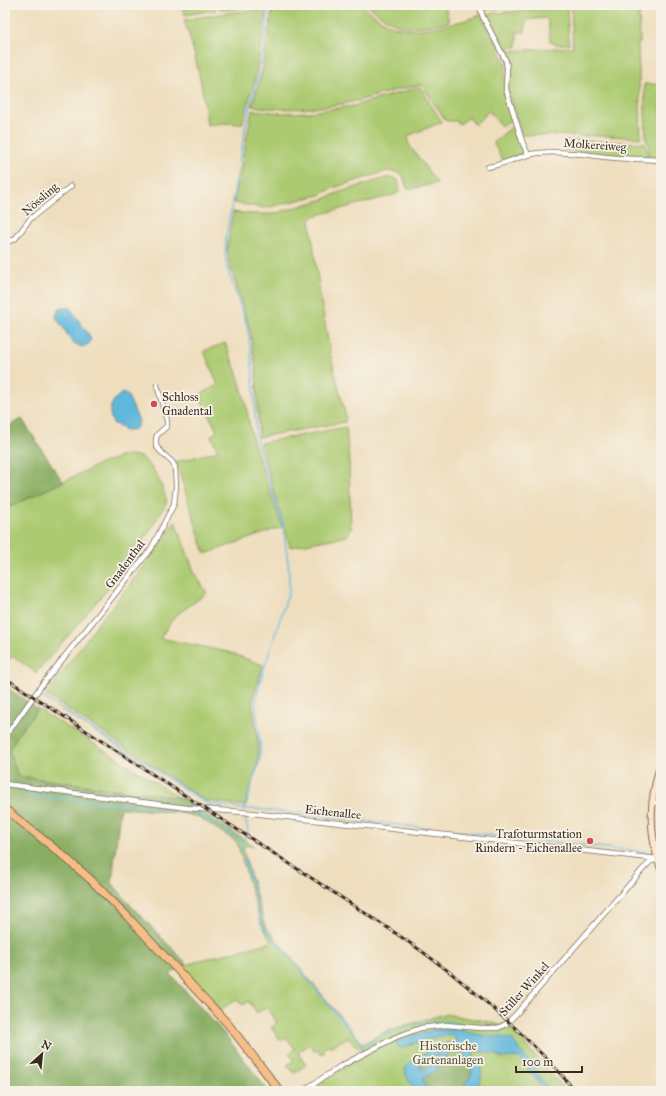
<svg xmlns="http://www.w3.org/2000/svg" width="666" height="1096" font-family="'IM FELL Great Primer',serif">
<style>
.green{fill:#acca71;stroke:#747a48}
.forest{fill:#89ae63;stroke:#626c40}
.water{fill:#5fb8dc;stroke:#4d717d;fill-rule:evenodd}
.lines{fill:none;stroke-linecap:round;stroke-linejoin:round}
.stream{stroke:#5fb8dc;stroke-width:1.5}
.minor-casing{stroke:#7a6956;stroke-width:6}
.secondary-casing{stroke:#7a6956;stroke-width:8}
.primary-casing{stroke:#7a6956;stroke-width:9}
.minor{stroke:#fff;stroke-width:4.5}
.secondary{stroke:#fbe5cf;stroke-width:6}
.primary{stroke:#f6be87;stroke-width:7}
.rail-casing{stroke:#3b2a1e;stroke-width:3}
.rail{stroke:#f7f3e8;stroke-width:1.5;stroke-dasharray:4.5;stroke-linecap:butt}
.poi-dot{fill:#d1495b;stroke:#f7f3e8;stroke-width:1.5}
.labels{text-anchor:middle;stroke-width:3.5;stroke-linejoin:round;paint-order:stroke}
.street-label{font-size:12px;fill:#3b2a1e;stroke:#f7f3e8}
.poi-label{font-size:12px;fill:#3b2a1e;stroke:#f7f3e8;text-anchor:start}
.park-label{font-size:12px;fill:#575233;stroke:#f7f3e8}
</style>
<rect width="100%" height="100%" fill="#f7f3e8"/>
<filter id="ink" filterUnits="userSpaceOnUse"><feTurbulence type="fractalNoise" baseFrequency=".025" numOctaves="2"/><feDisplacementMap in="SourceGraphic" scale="8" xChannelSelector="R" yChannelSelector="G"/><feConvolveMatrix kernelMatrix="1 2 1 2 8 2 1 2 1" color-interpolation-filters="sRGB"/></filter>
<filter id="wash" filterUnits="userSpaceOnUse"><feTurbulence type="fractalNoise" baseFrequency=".012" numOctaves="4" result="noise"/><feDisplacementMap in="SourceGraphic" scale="16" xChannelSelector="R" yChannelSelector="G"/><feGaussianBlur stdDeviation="0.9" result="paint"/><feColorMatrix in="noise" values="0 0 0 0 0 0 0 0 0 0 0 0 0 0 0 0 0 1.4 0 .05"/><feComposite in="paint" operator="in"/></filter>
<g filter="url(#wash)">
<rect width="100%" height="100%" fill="#efdebe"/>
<g class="green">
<polygon points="181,5 215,5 216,10 185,15"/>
<polygon points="218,5 267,5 226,10 220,9"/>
<path d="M273,5H362C371,13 383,23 396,27C420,34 458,23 481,15L501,53L506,66L504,89L514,119L502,127L489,111L475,125L469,117L460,124L456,121H446L422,85C404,87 386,93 368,98C331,108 290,112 252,106L263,69Z"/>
<path d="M367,5H445L449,22C436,25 412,29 399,25C388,21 375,12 367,5Z"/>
<polygon points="481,5 541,5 483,10"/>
<polygon points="571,5 639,5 640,43 638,44 641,138 608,136 522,135 507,88 509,67 506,53 509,51 573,47"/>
<polygon points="567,7 569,44 555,44 550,42 548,21 545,18 526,20 525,32 517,32 517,47 502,48 484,14"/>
<path d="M266,9L256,76L242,124L224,123L207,125C204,92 195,51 184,20L218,14Z"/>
<polygon points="644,84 661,84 661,158 650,157 648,143 646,140"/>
<polygon points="420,87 442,122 410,135 408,139 408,143 437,183 411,189 407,188 403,175 397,172 387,171 333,188 320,195 265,208 234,203 252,110 282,113 310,112 353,106"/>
<polygon points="515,124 525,153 503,161 494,144 495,141"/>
<polygon points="566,140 645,143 649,157 603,155 566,150"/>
<polygon points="386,178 394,178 398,180 400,191 397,194 314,216 310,220 321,301 331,357 346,417 345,422 259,437 256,370 250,331 229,262 227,249 233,212 253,214 273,214 324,199 340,192"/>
<polygon points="225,343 237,373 245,400 252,438 282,527 205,554 176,462 218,451 211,436 217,431 199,395 218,385 204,351"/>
<polygon points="346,427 349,459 351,529 347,536 290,547 260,443"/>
<path d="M125,455C130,455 136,455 140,457C153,463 164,489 167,502L135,555L112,584L36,673L13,656L8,660H5V509L100,464Z"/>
<polygon points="175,521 195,574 207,593 175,616 160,638 228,652 263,665 252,702 258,743 258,761 246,806 206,801 46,695 96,626 154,554"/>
<polygon points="38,709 122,761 180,798 18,776 9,750 18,734"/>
<polygon points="200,811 254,846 246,844 243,850 265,926 363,1044 386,1031 445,1014 486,1021 500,1025 505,1024 525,1044 566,1091 308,1091 363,1055 361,1046 357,1048 348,1037 330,1047 329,1045 323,1049 325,1052 321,1054 317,1049 314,1051 310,1044 298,1053 306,1065 294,1073 287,1065 294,1060 289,1054 295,1049 286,1037 281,1041 271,1028 277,1023 266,1007 257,1013 249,1001 243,1005 236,1000 230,1003 220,1011 181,967 201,960 272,942 261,924 237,842 199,817"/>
</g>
<g class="forest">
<polygon points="22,419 63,482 5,509 5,427"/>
<polygon points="5,686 38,709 18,734 9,750 18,776 180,798 200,811 199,817 181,813 120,808 112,883 133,908 187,964 170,974 224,1033 268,1091 5,1091"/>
<path d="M457,1048L462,1051L472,1070L470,1077L466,1083L463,1091H428L423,1083V1079C427,1074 432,1073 436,1069C446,1060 443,1054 457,1048Z"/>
<path d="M437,1054L438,1058C433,1064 429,1070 420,1070C419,1060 430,1057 437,1054Z"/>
</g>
<g class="water">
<polygon points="63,308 70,308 91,338 89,344 82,347 73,343 56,317 58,310"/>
<path d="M123,393L127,394L139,421L137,427L133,430H125L113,423C112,420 110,416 110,413C110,404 116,396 123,393Z"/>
<path d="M455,1029L480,1035L512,1039L550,1091H545L519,1057L502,1058L495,1054L475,1051L473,1055C475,1059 479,1064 481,1070C484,1082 475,1091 463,1091L466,1083L470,1077L472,1070L462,1051L457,1048L448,1052L436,1070L423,1079V1083L428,1091C413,1091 406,1081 405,1068L411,1062L440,1045L456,1041L455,1037C448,1032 420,1041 412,1044C409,1045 406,1048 403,1048C399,1049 398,1045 396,1042L398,1040L433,1030ZM437,1054L438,1058C433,1064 429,1070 420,1069C419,1060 430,1057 437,1054Z"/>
</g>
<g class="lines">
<g class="stream">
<polyline points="41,696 208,804 243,809 255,809 652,853"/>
<polyline points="25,795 159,808 184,811"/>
<polyline points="243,810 260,760 260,743 255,702 261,678 289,591 289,570 283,526 256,439 255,407 251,352 247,325 228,271 225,255 226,238 248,113 261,67 269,5"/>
<polyline points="191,812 200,815 241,841"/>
<path d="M242,852C240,843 244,839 248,830L244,814"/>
<path d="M244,858L263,926L364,1047C372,1042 382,1035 391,1032C414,1023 442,1018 465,1025"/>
<polyline points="497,1032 506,1040"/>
</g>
</g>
</g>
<g filter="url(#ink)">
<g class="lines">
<defs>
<g id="minor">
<polyline points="479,5 483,17 506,61 507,68 506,89 523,144 528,154"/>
<path d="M488,167C506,164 521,155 538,153C558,151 577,153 597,156C618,159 640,159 661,160"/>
<polyline points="5,243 15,239 30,219 71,186"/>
<polyline points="5,737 41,686 151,549 174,504 176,486 175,467 172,462 163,454 156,446 156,439 157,435 167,426 167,421 157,385"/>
<polyline points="5,784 187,808 243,812 658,859"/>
<polyline points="652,802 661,803"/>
<polyline points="303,1091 341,1066 396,1037 421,1028 446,1025 480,1028 498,1028 506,1024 517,1013 643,869 651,861 657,860"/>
</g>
<path id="secondary" d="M661,763C649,801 648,831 661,869"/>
<polyline id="primary" points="5,809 60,853 90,879 127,916 228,1024 280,1091"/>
</defs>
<use href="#minor" class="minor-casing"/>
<use href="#secondary" class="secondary-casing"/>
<use href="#primary" class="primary-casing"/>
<use href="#minor" class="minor"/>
<use href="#secondary" class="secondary"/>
<use href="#primary" class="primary"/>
<defs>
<path id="rail" d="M5,678L391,930C435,959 473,989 512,1025C534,1046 556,1067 575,1091"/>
</defs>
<use href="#rail" class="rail-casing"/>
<use href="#rail" class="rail"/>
</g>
</g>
<g class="poi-dot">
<circle cx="154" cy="404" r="4"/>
<circle cx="590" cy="841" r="4"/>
</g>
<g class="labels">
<g class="street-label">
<text transform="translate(595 145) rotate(4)" y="4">Molkereiweg</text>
<text transform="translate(40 199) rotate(-41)" y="4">Nössling</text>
<text transform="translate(125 564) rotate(-53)" y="4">Gnadenthal</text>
<text transform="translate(333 812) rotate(6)" y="4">Eichenallee</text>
<text transform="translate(524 989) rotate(-48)" y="4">Stiller Winkel</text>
</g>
<g class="poi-label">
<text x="162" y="401">Schloss<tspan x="162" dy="14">Gnadental</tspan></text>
<text x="582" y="838" text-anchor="end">Trafoturmstation<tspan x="582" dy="14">Rindern - Eichenallee</tspan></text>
</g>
<g class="park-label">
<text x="448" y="1050">Historische<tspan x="448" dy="14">Gartenanlagen</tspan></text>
</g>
</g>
<rect width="666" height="1096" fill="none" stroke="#f7f3e8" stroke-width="20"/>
<g transform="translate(42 1054) rotate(27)" stroke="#f7f3e8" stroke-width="3" paint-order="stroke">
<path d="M0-3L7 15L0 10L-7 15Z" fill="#3b2a1e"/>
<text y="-6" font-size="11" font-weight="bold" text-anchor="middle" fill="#3b2a1e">N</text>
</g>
<path d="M516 1066v6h66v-6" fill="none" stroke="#3b2a1e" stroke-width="2"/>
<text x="522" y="1066" font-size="12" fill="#3b2a1e" stroke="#f7f3e8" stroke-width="3" paint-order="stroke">100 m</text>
</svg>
